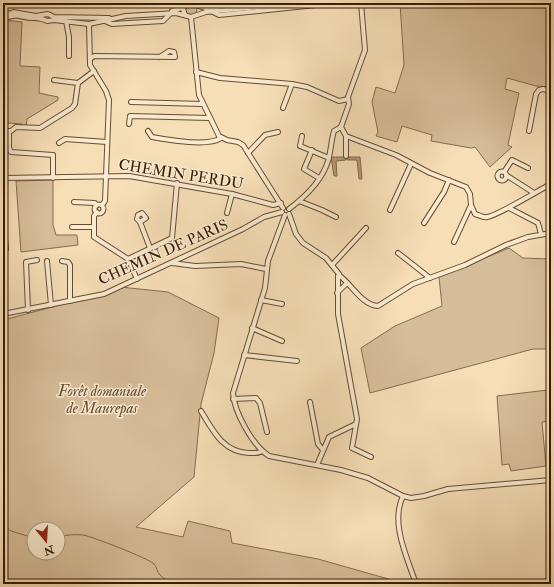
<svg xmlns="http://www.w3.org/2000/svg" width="554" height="587" font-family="'IM FELL Double Pica',serif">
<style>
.green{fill:#d6bd99;stroke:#866c4f;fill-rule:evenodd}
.water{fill:#b59c7a;stroke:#83694b}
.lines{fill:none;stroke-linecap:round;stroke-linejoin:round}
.stream{stroke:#83694b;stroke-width:1}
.minor-casing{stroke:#674c32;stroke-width:6}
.minor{stroke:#f9ead0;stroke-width:4}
.labels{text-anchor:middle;stroke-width:3;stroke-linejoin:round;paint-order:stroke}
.street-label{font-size:15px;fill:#371c05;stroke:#f9ead0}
.park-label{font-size:15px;font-style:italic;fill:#674c31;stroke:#f9ead0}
</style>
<rect width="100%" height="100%" fill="#f6deb7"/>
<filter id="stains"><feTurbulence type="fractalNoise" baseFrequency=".005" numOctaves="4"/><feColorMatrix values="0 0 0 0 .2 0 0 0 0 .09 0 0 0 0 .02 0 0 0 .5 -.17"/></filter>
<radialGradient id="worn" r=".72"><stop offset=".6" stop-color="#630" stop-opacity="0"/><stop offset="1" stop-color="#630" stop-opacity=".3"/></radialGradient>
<g class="green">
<circle cx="191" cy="9" r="6"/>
<polygon points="400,3 466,3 468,6 478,3 551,3 551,87 536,86 507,78 505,89 519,93 508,145 512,147 490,167 475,147 471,148 431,141 432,135 402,126 397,142 376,136 378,132 372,102 376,87 395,93 404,65"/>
<polygon points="3,20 22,22 20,66 40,67 39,93 58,97 58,100 27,119 26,127 22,126 22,124 8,123 7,116 3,110"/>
<polygon points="53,180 53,225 56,235 77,235 78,245 21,252 16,181"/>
<polygon points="509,248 523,258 551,259 551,349 533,349 370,393 361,348 395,326 442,306 439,277"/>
<path d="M120,287L168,292L219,318L214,353L201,404L194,477L136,527L183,537L188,521L230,531L232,543L318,559L406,584H3V320L98,295ZM34,529H58V553H34Z"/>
<polygon points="548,390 551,421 542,422 546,466 511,471 509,464 502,465 497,396"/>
</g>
<g class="water">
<polygon points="331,157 345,157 346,160 336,161 337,176 334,176"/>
<polygon points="347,157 360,157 362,179 359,179 357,160 347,160"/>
</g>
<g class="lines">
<g class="stream">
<polyline points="3,525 11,531 34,538"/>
<path d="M58,537C66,535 74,534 83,535C91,536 150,559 154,564C157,567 157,572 160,575C163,578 168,581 172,584"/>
</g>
<defs>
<g id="minor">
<polyline points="199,6 206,8 261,3"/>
<polyline points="172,11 184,7"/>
<polyline points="211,11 219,15 335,3"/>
<path d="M3,12C11,13 17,16 25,17C32,19 40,17 47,21L54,20L89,24L126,16L176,13L191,17L206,12L301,3"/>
<polyline points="13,12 36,16 48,14 54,17 109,18"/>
<polyline points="185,15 183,9 186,3"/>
<polyline points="191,17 199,95 219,136 227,140 238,142 243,145 283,208"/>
<polyline points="3,18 18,15"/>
<polyline points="66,21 69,37 69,56"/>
<polyline points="105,21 112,24 163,21 170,14"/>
<polyline points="89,24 90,65 106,91 109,100 105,201 102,205"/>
<polyline points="90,59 94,56 175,57 174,52 169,51 160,57"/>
<polyline points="196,72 220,78 292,84 307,87 339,101 348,99"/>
<polyline points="54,80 78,83"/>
<polyline points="131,102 203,104"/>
<polyline points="283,108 292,84"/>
<polyline points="129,124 130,116 210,118"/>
<path d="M341,127L346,136L396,155L430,173L466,187L470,194L471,205L475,214C479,215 483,218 487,217C497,216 539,190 551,184"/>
<polyline points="341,127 349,104 348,97 365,50 361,3"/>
<polyline points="3,131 11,131 16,127 40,128 72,108 75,104 78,83 94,71"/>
<path d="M148,131L152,137C168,140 208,147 221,138"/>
<polyline points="529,131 536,94 539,90 543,89 551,91"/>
<polyline points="9,132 9,148 11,152 53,155 53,178"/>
<polyline points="302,136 300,146 329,158"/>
<polyline points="59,143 65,139 107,142"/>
<polyline points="312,150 304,169 319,178"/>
<polyline points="248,153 265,135 278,132"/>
<polyline points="346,156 346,136"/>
<circle cx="502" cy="176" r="4.5"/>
<polyline points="504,172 512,160 528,168"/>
<polyline points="506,175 534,193"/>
<polyline points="3,178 129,176 232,194 273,205 281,203"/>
<polyline points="299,201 322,210 336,217"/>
<polyline points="74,202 95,203 96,206"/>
<polyline points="3,204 4,204"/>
<circle cx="99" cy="209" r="4.5"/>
<polyline points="509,208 538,223 541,234"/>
<path d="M289,209C305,197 322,181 328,161C331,151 331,141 334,131L341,127"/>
<polyline points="390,210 411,164"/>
<polyline points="97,212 94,216 94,237 128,259 137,279"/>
<polyline points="227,213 232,194"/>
<polyline points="289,214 296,234 303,243 326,258 339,274"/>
<path d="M285,215L268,261L265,288L233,393C234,412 253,446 269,456L341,470L368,478L403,496L411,498L424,496L448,489L551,480"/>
<polyline points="140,222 146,218 142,213 138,215 137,219 140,222 150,248"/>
<polyline points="424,223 444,192 449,180"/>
<polyline points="72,227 94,227"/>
<polyline points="3,238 5,238 6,249"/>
<polyline points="454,242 471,205"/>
<polyline points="398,253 430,278"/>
<polyline points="128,259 172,238 177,183"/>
<polyline points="47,261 51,305"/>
<polyline points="62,261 68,262 70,265 70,301"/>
<polyline points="172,263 195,266 241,264 266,269"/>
<polyline points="333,264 366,228"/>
<polyline points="338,276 338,314 357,419 352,448 371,457"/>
<path d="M340,276C352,285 362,305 378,306L413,284L465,265L506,245L528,237L551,233"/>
<polyline points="337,293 347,283"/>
<polyline points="261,300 282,304"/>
<polyline points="28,310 26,262 37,260"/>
<polyline points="3,314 104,294 243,229 264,217 282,212"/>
<polyline points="252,328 282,341"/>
<polyline points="244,355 297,361"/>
<polyline points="233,399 256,398 260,403 267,432"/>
<polyline points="310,402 318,444 323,450"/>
<path d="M201,411C213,431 223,452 249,453C254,453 258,454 262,451"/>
<polyline points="317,465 329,437 356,424"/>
<path d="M403,496C390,523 407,557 416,584"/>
</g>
</defs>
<use href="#minor" class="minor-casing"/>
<use href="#minor" class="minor"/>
</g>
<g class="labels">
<g class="street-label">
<text transform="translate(181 174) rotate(9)" y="5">CHEMIN PERDU</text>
<text transform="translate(163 252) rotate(-24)" y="5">CHEMIN DE PARIS</text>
</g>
<g class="park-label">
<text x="102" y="396">Forêt domaniale<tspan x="102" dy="17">de Maurepas</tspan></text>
</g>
</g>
<rect width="554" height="587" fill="none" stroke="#f6deb7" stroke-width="16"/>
<rect x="4" y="4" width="546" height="579" fill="none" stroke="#371c05" stroke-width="2"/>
<rect x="8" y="8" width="538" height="571" fill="none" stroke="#371c05"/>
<g transform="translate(46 541) rotate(162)"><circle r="19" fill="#f9ead0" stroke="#ab987f"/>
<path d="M0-3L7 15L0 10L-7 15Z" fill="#8f2418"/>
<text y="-6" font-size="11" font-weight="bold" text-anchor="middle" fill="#371c05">N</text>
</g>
<rect width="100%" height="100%" filter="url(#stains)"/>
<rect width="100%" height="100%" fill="url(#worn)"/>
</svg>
